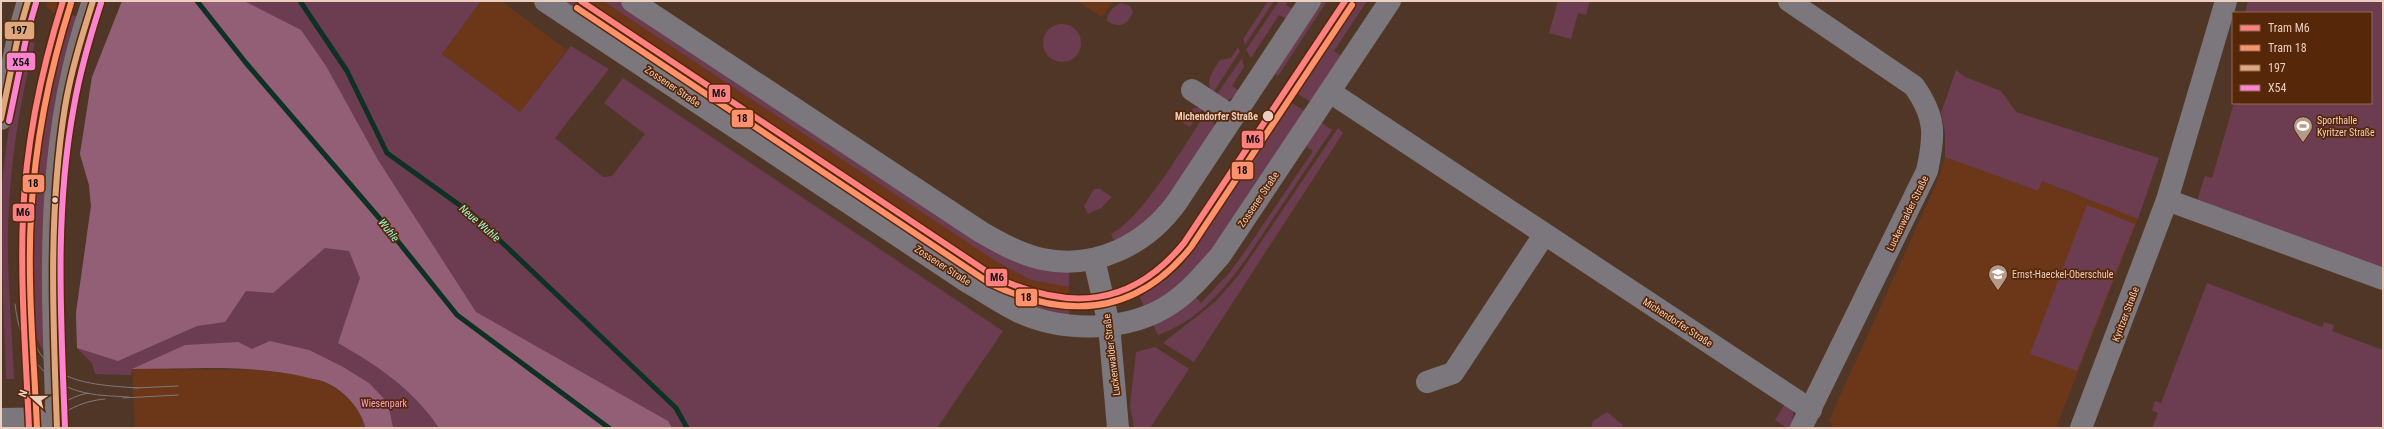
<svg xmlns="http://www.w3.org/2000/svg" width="2384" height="429" font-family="'Roboto Condensed',sans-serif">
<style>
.built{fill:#6b3718}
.green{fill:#6c3d51}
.forest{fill:#935f76}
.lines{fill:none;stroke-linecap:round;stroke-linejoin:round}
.stream{stroke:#0e3124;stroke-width:5}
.minor{stroke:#7c777c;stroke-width:22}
.major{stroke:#807576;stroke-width:22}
.tram{stroke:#807878;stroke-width:1}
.bus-1-casing{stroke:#562709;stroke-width:9}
.bus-2-casing{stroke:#562709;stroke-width:9}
.bus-1{stroke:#dfa77e;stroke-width:6}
.bus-2{stroke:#fb84d1;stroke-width:6}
.tram-1-casing{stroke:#562709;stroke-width:9}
.tram-2-casing{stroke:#562709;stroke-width:9}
.tram-1{stroke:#ff8080;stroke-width:6}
.tram-2{stroke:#ff916d;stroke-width:6}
.stop-dot{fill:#edcfbf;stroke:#562709;stroke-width:1.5}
.labels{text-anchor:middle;stroke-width:3.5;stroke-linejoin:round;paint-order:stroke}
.street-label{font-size:10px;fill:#edcfbf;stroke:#562709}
.stop-label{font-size:10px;font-weight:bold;fill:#edcfbf;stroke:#562709;text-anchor:end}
.poi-label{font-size:10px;fill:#edcfbf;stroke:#562709;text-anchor:start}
.park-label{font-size:10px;fill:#f8a3cd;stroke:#562709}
.water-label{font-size:11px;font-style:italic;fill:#92fbd6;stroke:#562709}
.line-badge{stroke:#562709;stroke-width:1.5}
.pale-badge-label{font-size:11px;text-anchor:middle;font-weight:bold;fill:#111}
</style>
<rect width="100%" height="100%" fill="#503626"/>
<g class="built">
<polygon points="48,1 69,1 62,21 46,6"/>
<polygon points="481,1 501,1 567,50 520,112 442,54"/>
<polygon points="573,1 603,1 994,260 1031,280 1069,287 1069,305 1030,298 997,282"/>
<polygon points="1077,1 1113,1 1102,17"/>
<polygon points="1945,157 2038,191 2042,181 2138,219 2056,428 1833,428 1829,420 1939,178"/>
<polygon points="132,369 257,370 292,374 326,382 352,400 362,414 363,428 135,428"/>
</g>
<g class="green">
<path d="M122,1H481L442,54L520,112L571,46L609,69L555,138L603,177L612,176L645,134L604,103L623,78L1003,331L937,428H363C362,424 363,417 361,413C356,401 337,386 324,382C273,363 188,369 132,369L131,375L95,374L92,363L77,348L76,313L91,206L89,185L80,154L92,77Z"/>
<polygon points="559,1 573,1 997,282 1030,298 1069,305 1069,316 1019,303"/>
<polygon points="603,1 618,1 942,216 1069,270 1069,287 1031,280 994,260"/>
<polygon points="1268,1 1274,1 1245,45 1243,39"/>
<polygon points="1279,1 1288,1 1286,5 1295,11 1289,20 1279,15 1251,58 1246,50"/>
<polygon points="1321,1 1327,1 1278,76 1273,72"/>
<polygon points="1351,1 1367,1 1334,51 1343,57 1312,103 1292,90"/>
<polygon points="1558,1 1590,1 1586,15 1578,13 1571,39 1549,33"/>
<polygon points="2248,1 2383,1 2383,268 2196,204 2205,176 2212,178 2234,103 2371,103 2371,13 2245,13"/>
<path d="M1121,3L1130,6L1133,12C1128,25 1119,29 1107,21C1107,12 1113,7 1121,3Z"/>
<path d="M72,15L77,17C41,133 42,233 45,353C13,311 31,157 41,104C45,81 51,59 58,36L65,38Z"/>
<circle cx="1062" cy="43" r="19"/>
<path d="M26,41L35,43C19,103 10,164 8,227C7,277 12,329 14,379H6C4,315 0,249 2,185C6,136 16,88 26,41Z"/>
<path d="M1238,47L1240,51L1213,93C1204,81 1213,71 1220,60L1231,58Z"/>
<polygon points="1242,58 1244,67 1232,86 1241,92 1228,100 1215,97"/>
<polygon points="1956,70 1965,77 2001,91 2016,112 2159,158 2138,219 2042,181 2038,191 1945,157 1945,133 1941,113"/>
<path d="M1292,103L1306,112C1270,166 1236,226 1191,274C1178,288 1160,298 1144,307L1140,297L1168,278L1183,264Z"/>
<polygon points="1194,108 1203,108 1190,127 1180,121 1185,113"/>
<path d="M1208,110L1214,121V129L1169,200L1145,224L1114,241L1111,234C1143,218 1186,142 1208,110Z"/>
<path d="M1319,121L1332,130C1314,157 1296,184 1278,211C1247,257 1214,316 1158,335L1152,322L1193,294L1201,303L1230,272L1246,250L1313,151L1303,144Z"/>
<polygon points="1338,128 1343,133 1194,362 1163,343 1215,302 1238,276"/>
<polygon points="1094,189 1100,189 1112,197 1101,208 1088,214 1084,206"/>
<polygon points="2087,205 2135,224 2077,371 2030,354"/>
<polygon points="2207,283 2322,327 2324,322 2334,325 2332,331 2383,350 2383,428 2152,428 2158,413 2152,410 2155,401 2161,403"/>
<polygon points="1155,347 1189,369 1150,428 1134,428 1130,406 1136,352"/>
<polygon points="1785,404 1793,412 1792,428 1787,428 1775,420"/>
<polygon points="1607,412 1623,425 1621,428 1591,428 1593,421"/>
</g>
<g class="forest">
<path d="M122,1H244L301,30L326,66L378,160L476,312L668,421L672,428H439C414,390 377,365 338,343L360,278L349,251L325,248L273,293L246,291L225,322L197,326L118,361L77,348L76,313L91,206L89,185L80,154L92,77Z"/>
<path d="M270,341L309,350L343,367L369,383L388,403L393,428H366C360,408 345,391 325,382C319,379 311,379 305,377C249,364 189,369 132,369L185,345L238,342L252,349Z"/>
</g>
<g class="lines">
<g class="stream">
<polyline points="197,1 246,63 380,219 457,315 609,428"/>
<polyline points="300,1 347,71 387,153 472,214 676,408 687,428"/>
</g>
<g class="minor">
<path d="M545,1L969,283C985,292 1002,304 1019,312C1065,333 1130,332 1172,303C1191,290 1205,273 1220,256L1390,1"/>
<path d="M632,1L981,232C1000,243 1020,254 1042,259C1095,270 1146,245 1177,202L1310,1"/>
<path d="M1789,1L1914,86C1936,117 1935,135 1927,171L1801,428"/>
<polyline points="1192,90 1233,117"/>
<polyline points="1330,92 1811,410"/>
<polyline points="2167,200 2383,279"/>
<polyline points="1094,259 1109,325 1118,428"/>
<polyline points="1427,382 1453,373 1544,235"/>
<polyline points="1,419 57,418"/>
<polyline points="2081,428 2167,200 2226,1"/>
</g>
<g class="major">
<polyline points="1,119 19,32 28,1"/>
<path d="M57,428C52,284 43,139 93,1"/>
</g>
<g class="tram">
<path d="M15,304C20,348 40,383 86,393C100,396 115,396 129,397"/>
<path d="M24,307C36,380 74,384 139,388"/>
<polyline points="134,388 178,386"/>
<polyline points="123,398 178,395"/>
<path d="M37,428C48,410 68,397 88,393"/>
<path d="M48,428C62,410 83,401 105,399"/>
</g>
<defs>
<g id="bus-1">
<polyline points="1,119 19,32 28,1"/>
<path d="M57,428C53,321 48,213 65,107C71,71 82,36 93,1"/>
</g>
<g id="bus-2">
<polyline points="9,121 27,34 36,3"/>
<path d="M65,428C61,321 54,212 74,106C80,71 90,37 101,3"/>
</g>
</defs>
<use href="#bus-1" class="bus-1-casing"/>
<use href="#bus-2" class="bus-2-casing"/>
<use href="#bus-1" class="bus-1"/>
<use href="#bus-2" class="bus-2"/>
<defs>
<g id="tram-1">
<path d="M581,1L995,277C1068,311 1131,308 1184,243L1345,1"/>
<path d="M29,428C26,357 20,286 23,215C26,142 41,71 63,1"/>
</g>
<g id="tram-2">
<path d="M577,8L991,284C1067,320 1136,316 1191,247L1352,5"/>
<path d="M37,428C34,357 27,286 31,215C35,143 49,72 71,3"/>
</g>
</defs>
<use href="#tram-1" class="tram-1-casing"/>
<use href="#tram-2" class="tram-2-casing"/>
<use href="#tram-1" class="tram-1"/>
<use href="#tram-2" class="tram-2"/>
</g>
<defs>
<symbol id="stadium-pin" viewBox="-11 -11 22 30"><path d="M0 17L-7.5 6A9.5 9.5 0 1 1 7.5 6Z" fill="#b69989" stroke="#562709"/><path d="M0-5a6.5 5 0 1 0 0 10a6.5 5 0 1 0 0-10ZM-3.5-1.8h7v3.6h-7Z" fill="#fff"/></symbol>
<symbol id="school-pin" viewBox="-11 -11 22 30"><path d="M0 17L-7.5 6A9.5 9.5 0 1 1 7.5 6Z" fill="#b69989" stroke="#562709"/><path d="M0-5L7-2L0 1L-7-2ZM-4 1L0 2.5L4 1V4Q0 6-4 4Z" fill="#fff"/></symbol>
</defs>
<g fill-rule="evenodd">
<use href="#stadium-pin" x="2292" y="115" width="22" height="30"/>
<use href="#school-pin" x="1987" y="263" width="22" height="30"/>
</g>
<g class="stop-dot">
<circle cx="1268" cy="116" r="6"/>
<circle cx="55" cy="200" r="3.5"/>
</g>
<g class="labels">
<g class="street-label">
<text transform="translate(673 86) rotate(34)" y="4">Zossener Straße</text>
<text transform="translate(1258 199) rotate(-56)" y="4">Zossener Straße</text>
<text transform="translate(1907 213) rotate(-64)" y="4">Luckenwalder Straße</text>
<text transform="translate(943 265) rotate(33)" y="4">Zossener Straße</text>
<text transform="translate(2125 314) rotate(-69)" y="4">Kyritzer Straße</text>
<text transform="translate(1678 322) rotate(33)" y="4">Michendorfer Straße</text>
<text transform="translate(1111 355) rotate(-97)" y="4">Luckenwalder Straße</text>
</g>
<g class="stop-label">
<text x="1258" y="120">Michendorfer Straße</text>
</g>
<g class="poi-label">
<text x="2317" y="124">Sporthalle<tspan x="2317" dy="12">Kyritzer Straße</tspan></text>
<text x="2012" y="278">Ernst-Haeckel-Oberschule</text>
</g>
<g class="park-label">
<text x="384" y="407">Wiesenpark</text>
</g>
<g class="water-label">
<text transform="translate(480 223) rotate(41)" y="4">Neue Wuhle</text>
<text transform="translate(389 230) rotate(51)" y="4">Wuhle</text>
</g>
</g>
<g class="line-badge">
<rect x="4" y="21" width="31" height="19" rx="4" fill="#dfa77e"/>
<rect x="6" y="52" width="30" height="19" rx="4" fill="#fb84d1"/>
<rect x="708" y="84" width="23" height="19" rx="4" fill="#ff8080"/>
<rect x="731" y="109" width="23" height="19" rx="4" fill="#ff916d"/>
<rect x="1241" y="130" width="23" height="19" rx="4" fill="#ff8080"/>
<rect x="1231" y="161" width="23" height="19" rx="4" fill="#ff916d"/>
<rect x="22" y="174" width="23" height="19" rx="4" fill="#ff916d"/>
<rect x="12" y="203" width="23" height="19" rx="4" fill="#ff8080"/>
<rect x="985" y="268" width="23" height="19" rx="4" fill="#ff8080"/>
<rect x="1015" y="288" width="23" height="19" rx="4" fill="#ff916d"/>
</g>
<g class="pale-badge-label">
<text x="19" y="34">197</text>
<text x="21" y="66">X54</text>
<text x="719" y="97">M6</text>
<text x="742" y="122">18</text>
<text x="1253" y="143">M6</text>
<text x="1242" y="174">18</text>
<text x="33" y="187">18</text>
<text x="23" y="216">M6</text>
<text x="997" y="281">M6</text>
<text x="1026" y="301">18</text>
</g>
<rect width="2384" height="429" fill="none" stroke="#edcfbf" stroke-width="4"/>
<rect x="2232" y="12" width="140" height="92" fill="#562709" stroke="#926a52"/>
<rect x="2240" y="25" width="20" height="6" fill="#ff8080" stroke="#926a52"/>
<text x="2268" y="32" font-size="12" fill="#edcfbf">Tram M6</text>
<rect x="2240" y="45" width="20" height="6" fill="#ff916d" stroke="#926a52"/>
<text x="2268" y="52" font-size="12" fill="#edcfbf">Tram 18</text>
<rect x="2240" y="65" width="20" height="6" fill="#dfa77e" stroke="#926a52"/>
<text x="2268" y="72" font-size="12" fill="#edcfbf">197</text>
<rect x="2240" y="85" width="20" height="6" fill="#fb84d1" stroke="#926a52"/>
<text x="2268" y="92" font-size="12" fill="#edcfbf">X54</text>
<g transform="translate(32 397) rotate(291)" stroke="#562709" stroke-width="3" paint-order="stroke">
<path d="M0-3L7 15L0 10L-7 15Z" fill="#edcfbf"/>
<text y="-6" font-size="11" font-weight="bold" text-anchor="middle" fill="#edcfbf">N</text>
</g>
</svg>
